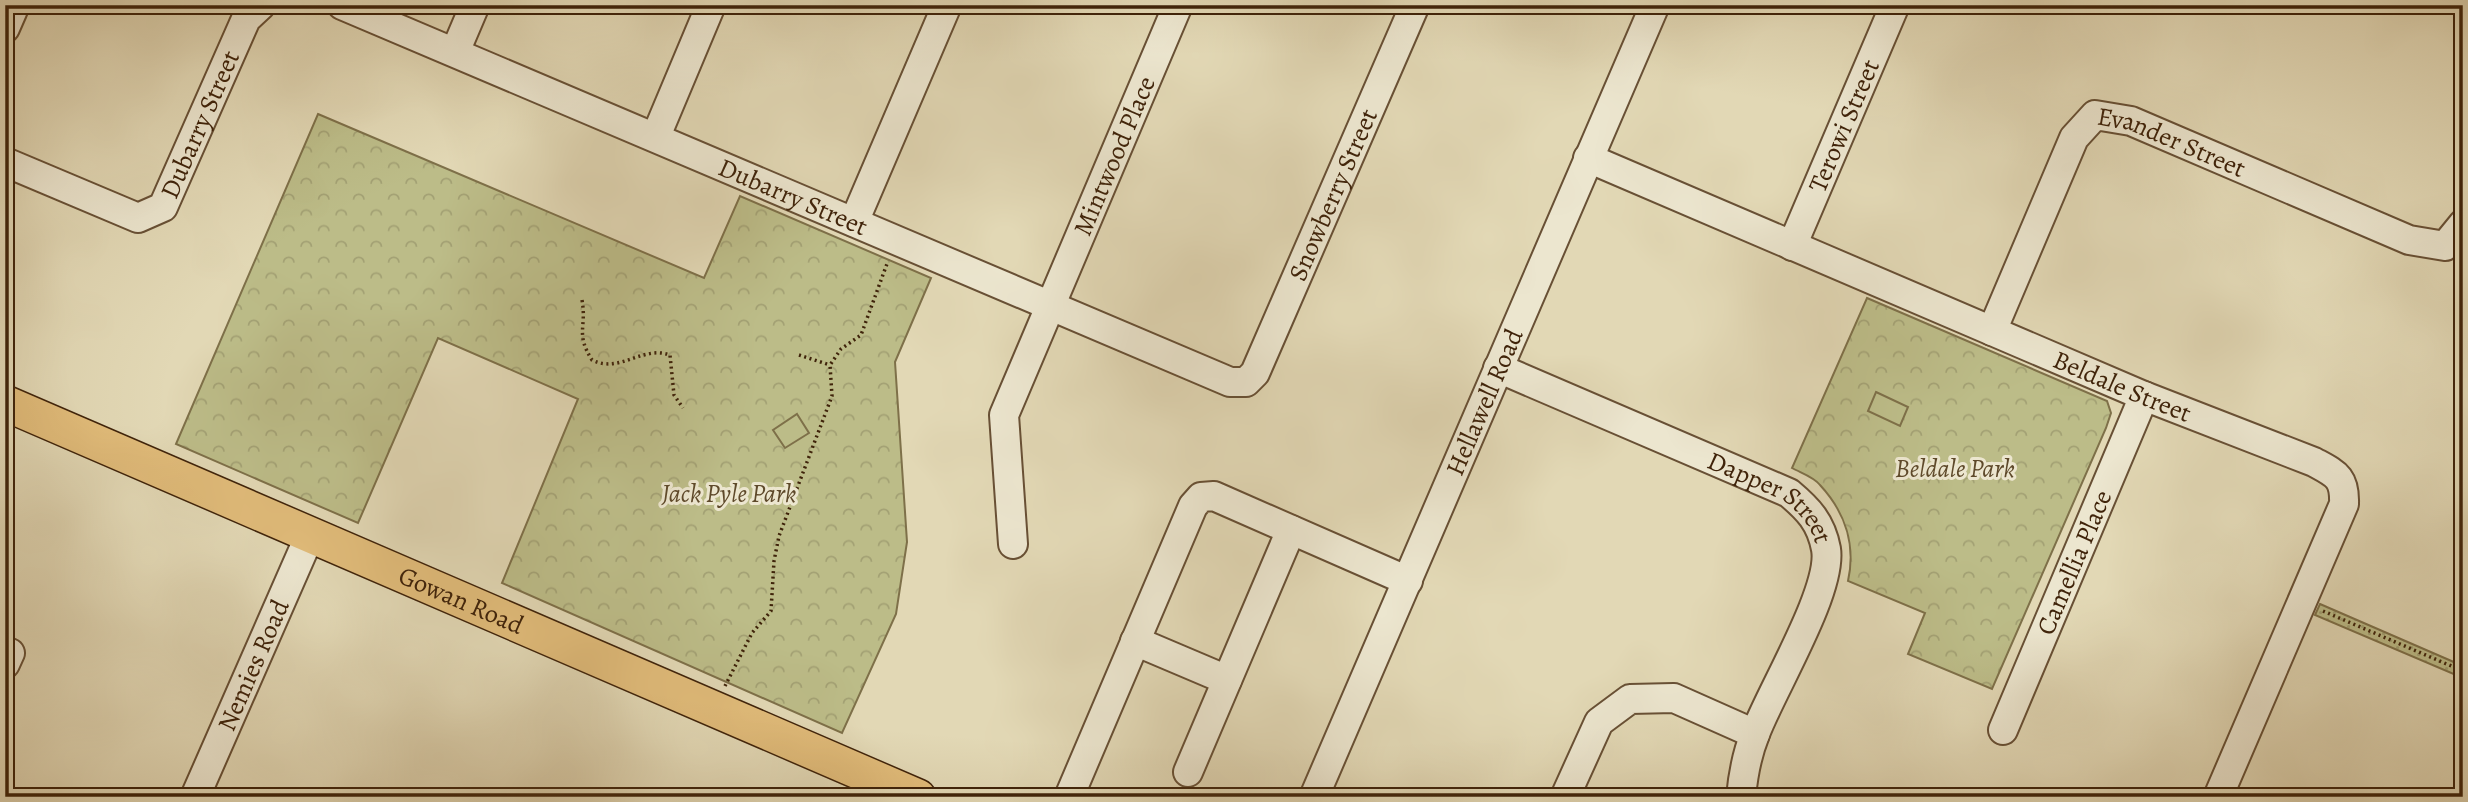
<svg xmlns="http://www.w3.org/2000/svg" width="2468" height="802" font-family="Alegreya,serif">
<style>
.grass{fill:url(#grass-dots);stroke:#7e7049;stroke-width:2}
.park{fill:url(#park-crowns);stroke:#7e7049;stroke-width:2}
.pitch{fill:#bcbc88;stroke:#7e7049;stroke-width:2}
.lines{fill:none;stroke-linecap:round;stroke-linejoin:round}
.minor-casing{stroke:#685035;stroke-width:32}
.major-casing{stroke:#3f230a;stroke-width:38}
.path{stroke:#3f230a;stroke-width:3.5;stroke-dasharray:2 3.5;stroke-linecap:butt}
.minor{stroke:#ece6cf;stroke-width:28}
.major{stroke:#e1bc7a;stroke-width:35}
.labels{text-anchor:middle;stroke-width:6;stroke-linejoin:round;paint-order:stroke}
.street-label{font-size:26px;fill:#3f230a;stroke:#ece6cf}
.park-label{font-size:26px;font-style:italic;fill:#5e492a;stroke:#ece6cf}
</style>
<defs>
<pattern id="grass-dots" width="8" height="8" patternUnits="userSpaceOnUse" patternTransform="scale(1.75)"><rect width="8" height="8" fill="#bcbc88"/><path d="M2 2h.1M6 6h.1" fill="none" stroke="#a3a174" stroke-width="1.8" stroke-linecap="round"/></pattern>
<pattern id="park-crowns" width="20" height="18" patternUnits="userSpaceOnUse" patternTransform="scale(1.75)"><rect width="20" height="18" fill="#bcbc88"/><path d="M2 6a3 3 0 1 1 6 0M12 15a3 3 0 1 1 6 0" fill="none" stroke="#a3a174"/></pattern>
</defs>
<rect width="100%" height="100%" fill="#e2d8b5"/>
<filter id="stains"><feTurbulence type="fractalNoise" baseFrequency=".00286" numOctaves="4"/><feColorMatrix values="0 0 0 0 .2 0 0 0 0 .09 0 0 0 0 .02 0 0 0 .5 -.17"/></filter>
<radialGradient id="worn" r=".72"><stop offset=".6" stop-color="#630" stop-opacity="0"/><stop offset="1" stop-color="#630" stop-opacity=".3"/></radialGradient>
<polygon class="grass" points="2320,604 2463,666 2463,678 2315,615"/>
<g class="park">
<polygon points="318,114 704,278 740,196 931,278 895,362 907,542 896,614 842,733 502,583 578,399 438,338 358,523 176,444"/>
<path d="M1867,298L2107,401L2111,413L2106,428L1992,689L1908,654L1925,613L1848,581C1856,545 1845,512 1820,485C1814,477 1801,473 1792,468Z"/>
</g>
<g class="pitch">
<polygon points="1876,392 1908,407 1900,426 1868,411"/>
<polygon points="797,414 809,433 785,448 773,430"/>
</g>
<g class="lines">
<defs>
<g id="minor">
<path id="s1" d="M342,5L1230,382H1246L1255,373L1415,5"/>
<polyline points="5,28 15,5"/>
<polyline points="455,52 475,5"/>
<polyline points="656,136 711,5"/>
<path id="s2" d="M1588,158L2144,396L2314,462C2336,474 2345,477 2344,504L2218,797"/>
<path id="s3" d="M5,162L138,218L163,207L246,19L261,5"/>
<polyline points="854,222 947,5"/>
<path id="s4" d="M1792,246L1895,5"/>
<path id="s5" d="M1992,331L2074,138L2095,115L2131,121L2409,240L2445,246L2463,224"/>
<path id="s6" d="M1498,368L1789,493C1808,509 1821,522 1826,549C1833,590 1771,691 1755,734C1747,754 1743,775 1741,797"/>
<path id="s7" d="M1013,544L1004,415L1178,5"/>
<polyline points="1135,641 1227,680"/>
<polyline points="5,651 10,653 5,664"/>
<path id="s8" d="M2003,730L2144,396"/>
<polyline points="1188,772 1291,530"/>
<path id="s9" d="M195,797L310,535"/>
<polyline points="1069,797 1193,506 1201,497 1214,496 1408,581"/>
<path id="s10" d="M1314,797L1655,5"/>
<polyline points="1565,797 1599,722 1630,699 1674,698 1755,734"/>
</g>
<g id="major">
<path id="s11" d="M5,403L918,797"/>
</g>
</defs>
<use href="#minor" class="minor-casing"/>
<use href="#major" class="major-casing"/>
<g class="path">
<path d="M582,300C587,328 575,333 592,360C620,374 642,345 670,355L674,395L683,408"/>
<polyline points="799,355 830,365"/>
<polyline points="2323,611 2463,671"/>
<polyline points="725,686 752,633 771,611 774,561 779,536 832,396 830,365 841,349 861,335 888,261"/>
</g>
<use href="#minor" class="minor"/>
<use href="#major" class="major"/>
</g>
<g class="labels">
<g class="street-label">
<text dy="9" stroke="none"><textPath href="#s3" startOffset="262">Dubarry Street</textPath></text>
<text dy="9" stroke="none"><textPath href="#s4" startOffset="131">Terowi Street</textPath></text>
<text dy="9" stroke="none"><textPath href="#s5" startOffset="322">Evander Street</textPath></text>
<text dy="9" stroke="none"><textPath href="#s7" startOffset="411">Mintwood Place</textPath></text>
<text dy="9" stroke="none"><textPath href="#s1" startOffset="490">Dubarry Street</textPath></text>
<text dy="9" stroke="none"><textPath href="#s1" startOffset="1188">Snowberry Street</textPath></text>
<text dy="9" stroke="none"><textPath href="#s2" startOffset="581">Beldale Street</textPath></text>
<text dy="9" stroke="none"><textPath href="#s10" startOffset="430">Hellawell Road</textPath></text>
<text dy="9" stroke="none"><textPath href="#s6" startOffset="304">Dapper Street</textPath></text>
<text dy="9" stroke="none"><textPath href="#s8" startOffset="182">Camellia Place</textPath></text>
<text dy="9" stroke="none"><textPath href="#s11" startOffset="497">Gowan Road</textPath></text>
<text dy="9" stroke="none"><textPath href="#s9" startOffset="144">Nemies Road</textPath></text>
</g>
<g class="park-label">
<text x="1955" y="477">Beldale Park</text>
<text x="729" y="502">Jack Pyle Park</text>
</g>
</g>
<rect width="2468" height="802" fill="none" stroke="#e2d8b5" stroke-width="28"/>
<rect x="7" y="7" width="2454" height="788" fill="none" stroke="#3f230a" stroke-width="3.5"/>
<rect x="14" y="14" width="2440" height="774" fill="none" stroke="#3f230a" stroke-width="2"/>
<rect width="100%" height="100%" filter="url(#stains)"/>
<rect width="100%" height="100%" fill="url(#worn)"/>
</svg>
